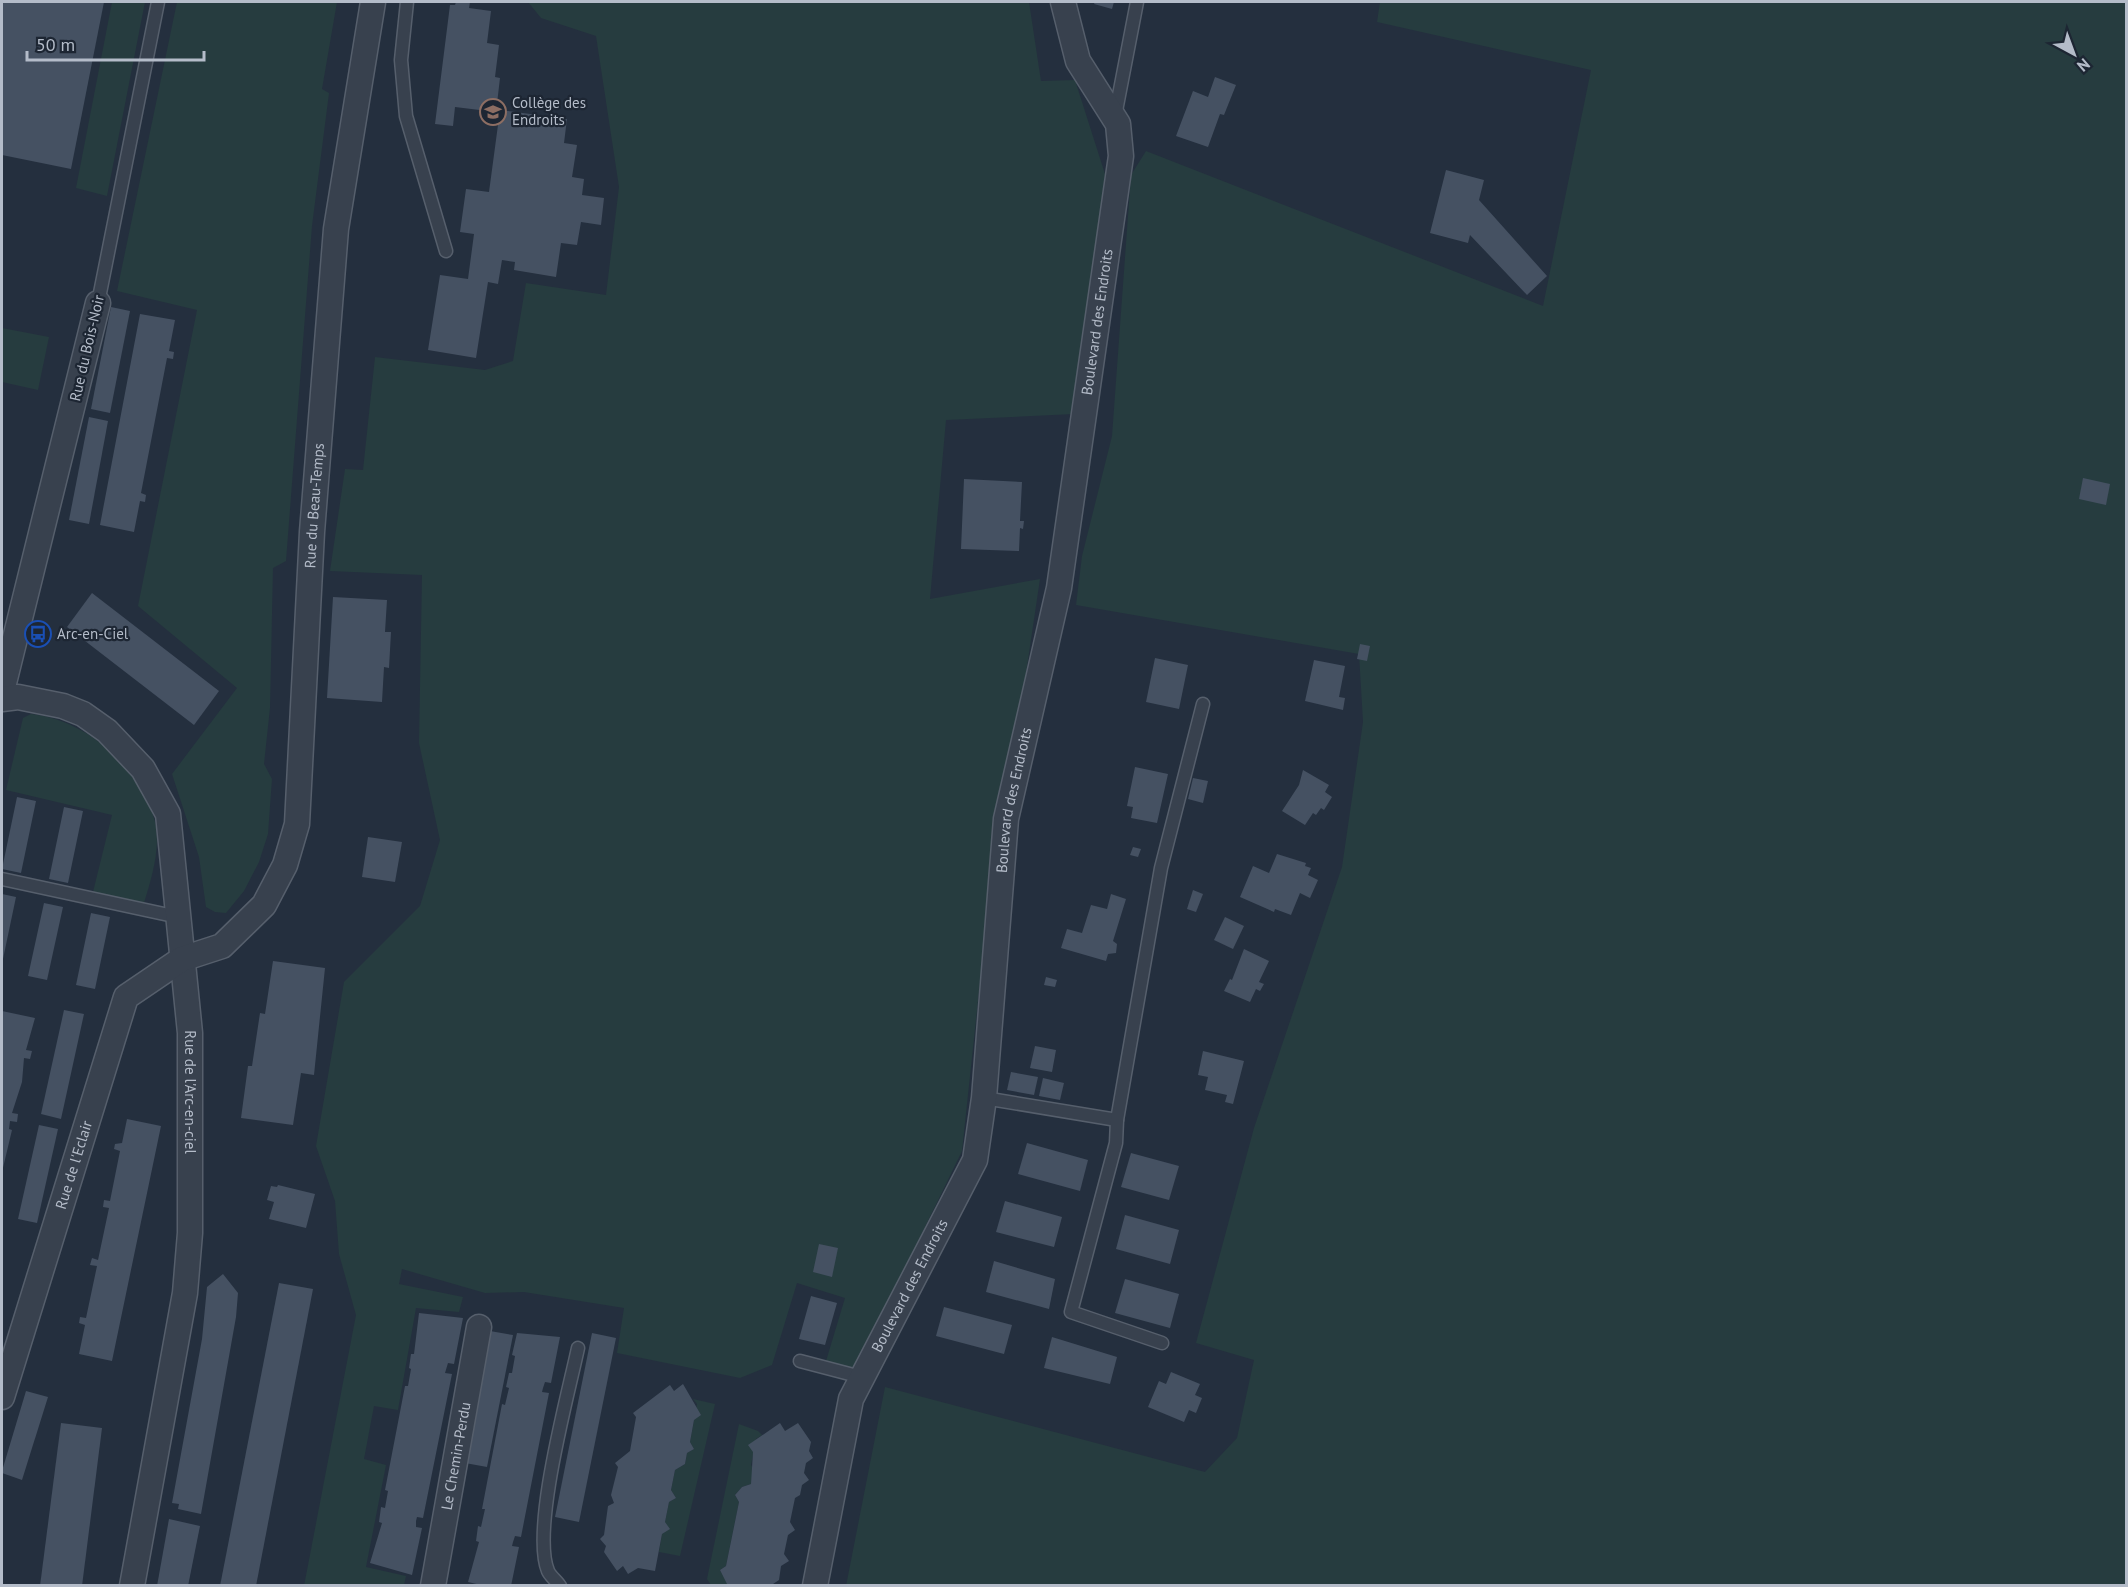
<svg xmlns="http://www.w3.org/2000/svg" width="2128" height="1587" font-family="'PT Sans',sans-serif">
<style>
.green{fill:#263c3f}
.building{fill:#455162}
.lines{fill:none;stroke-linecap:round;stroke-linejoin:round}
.lane-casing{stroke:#565f6c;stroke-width:15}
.street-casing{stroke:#565f6c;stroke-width:27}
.lane{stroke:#38414e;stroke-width:12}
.street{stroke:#38414e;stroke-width:24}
.labels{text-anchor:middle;stroke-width:4.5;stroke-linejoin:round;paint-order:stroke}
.poi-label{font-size:15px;fill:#b4bcc9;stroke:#1d2633;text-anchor:start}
.street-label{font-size:15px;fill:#b4bcc9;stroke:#1d2633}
</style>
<rect width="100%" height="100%" fill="#242f3e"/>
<g class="green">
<polygon points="112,2 145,2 107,196 76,188"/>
<polygon points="177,2 337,2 322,89 329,93 312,226 286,561 273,568 270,708 264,764 272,779 268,834 259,862 244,891 226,913 215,912 206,907 199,857 172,774 237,688 138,606 197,310 117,291"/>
<polygon points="528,2 1029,2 1041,81 1075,80 1105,174 1074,414 946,420 930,599 1040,579 980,982 962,1151 856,1369 826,1361 845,1298 797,1283 772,1365 740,1378 617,1353 624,1308 524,1292 485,1293 402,1269 399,1284 463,1297 459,1312 416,1308 398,1410 374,1406 364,1459 386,1465 366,1567 406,1576 404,1585 304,1586 356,1315 339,1254 335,1201 316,1146 344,982 420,906 440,840 419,743 422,575 330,571 345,469 363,470 375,357 485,370 513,361 526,283 606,295 619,187 596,36 541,18"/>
<polygon points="1380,2 2126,2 2126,1585 846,1586 885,1387 1205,1472 1237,1438 1254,1360 1196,1343 1254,1128 1342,867 1363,722 1359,654 1076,605 1082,556 1112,436 1131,175 1146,151 1543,306 1591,70 1377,22"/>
<polygon points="2,328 49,337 38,390 2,382"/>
<path d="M31,714C86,720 137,764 154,818C162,845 152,877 144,903L93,892L112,815L6,790L23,718Z"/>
<polygon points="693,1399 715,1404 680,1556 659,1552 662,1534 669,1529 665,1522 669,1502 676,1498 671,1490 675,1470 685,1464 687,1453 694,1449 690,1442 697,1404"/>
<polygon points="739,1424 758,1431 762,1435 756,1439 751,1465 754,1470 751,1484 742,1487 735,1495 739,1502 726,1566 720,1570 728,1585 711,1585 707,1579"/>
</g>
<g class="building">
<polygon points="2,2 104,2 71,169 2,155"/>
<polygon points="456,2 470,2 469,8 491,11 487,43 499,45 495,77 500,78 496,112 455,107 453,126 435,124 450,5 455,5"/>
<polygon points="1095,2 1114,2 1112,9 1094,4"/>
<polygon points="1215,77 1236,85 1224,115 1220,114 1208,147 1176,136 1193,91 1208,97"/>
<polygon points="500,110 567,119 564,143 577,145 572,177 584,179 582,195 604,198 601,225 581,222 577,245 561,243 556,277 514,270 515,262 502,260 498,284 488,282 476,358 428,350 440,275 468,279 474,234 460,232 466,189 489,192"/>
<polygon points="1446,170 1484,180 1479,200 1547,276 1527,295 1470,235 1468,243 1430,233"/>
<polygon points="111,307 130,311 110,413 91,409"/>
<polygon points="140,314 175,320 169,351 174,352 173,359 167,358 141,493 146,495 145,502 140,501 134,532 100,525"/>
<polygon points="89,417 108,421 89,524 69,520"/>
<polygon points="2083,478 2110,484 2106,505 2079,499"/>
<polygon points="964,479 1022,482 1020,521 1024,521 1023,529 1020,528 1019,551 961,549"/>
<polygon points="92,593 219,691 194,725 67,627"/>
<polygon points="333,597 387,600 385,632 391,632 389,668 384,667 382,702 327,698"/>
<polygon points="1360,644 1370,646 1367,661 1357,659"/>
<polygon points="1155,658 1188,665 1179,709 1146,702"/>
<polygon points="1314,660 1345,666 1339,697 1345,698 1343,710 1305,701"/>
<polygon points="1135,767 1168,774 1157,823 1131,818 1133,807 1127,806"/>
<polygon points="1303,770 1329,785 1325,792 1332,797 1324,810 1321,808 1316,815 1313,813 1305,825 1282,811 1299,785"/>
<polygon points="1193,778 1208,781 1203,803 1188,799"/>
<polygon points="17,797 36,801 21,873 2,869"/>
<polygon points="64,807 83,811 68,883 49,879"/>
<polygon points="368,837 402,842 395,882 362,877"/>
<polygon points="1133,847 1141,849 1138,857 1130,855"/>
<polygon points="1277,854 1306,863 1305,866 1311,868 1308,875 1318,880 1310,898 1300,893 1291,915 1275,909 1274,912 1240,897 1253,866 1269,873"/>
<polygon points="1193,890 1203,894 1196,912 1187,909"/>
<polygon points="2,894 16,897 3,959 2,959"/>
<polygon points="1111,894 1126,899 1113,941 1117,944 1116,953 1108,954 1106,961 1061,948 1067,929 1082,933 1091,905 1107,909"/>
<polygon points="44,903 63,907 47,980 28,976"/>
<polygon points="91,913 110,917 95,989 76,985"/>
<polygon points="1225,917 1244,926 1233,949 1214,940"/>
<polygon points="1244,949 1269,961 1259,982 1264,984 1260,991 1256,989 1250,1002 1224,991 1230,979 1232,980"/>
<polygon points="273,961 325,968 314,1075 301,1073 293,1125 241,1118 248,1066 252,1066 260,1013 265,1014"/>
<polygon points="1046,977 1057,980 1055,987 1044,985"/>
<polygon points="64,1010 84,1014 61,1119 41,1114"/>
<polygon points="2,1011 35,1018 26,1050 32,1051 30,1059 24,1058 22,1082 12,1113 18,1114 17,1122 10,1121 9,1129 12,1130 2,1172"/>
<polygon points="1035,1046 1056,1050 1052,1072 1030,1068"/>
<polygon points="1203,1051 1244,1061 1233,1104 1225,1102 1227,1095 1205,1090 1208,1077 1198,1075"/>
<polygon points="1011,1072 1038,1077 1034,1095 1007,1090"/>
<polygon points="1043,1078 1064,1083 1060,1100 1039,1096"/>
<polygon points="127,1119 161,1126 112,1361 79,1354 85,1325 79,1323 80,1317 86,1318 97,1266 90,1265 92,1258 98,1260 109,1208 103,1207 104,1200 110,1201 120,1151 114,1149 115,1144 122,1143"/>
<polygon points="39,1125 58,1129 37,1223 18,1219"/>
<polygon points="1027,1143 1088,1160 1080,1191 1018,1174"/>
<polygon points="1131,1153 1179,1166 1169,1200 1121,1187"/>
<polygon points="278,1185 315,1194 306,1228 269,1219 274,1202 267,1200 271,1186 277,1187"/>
<polygon points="1005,1201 1062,1217 1054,1247 996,1232"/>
<polygon points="1125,1215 1179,1230 1170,1264 1116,1249"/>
<polygon points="819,1244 838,1248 832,1277 813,1272"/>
<polygon points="994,1261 1055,1279 1049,1309 986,1292"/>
<polygon points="223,1274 238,1293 236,1317 201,1514 178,1509 179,1504 172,1503 202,1339 207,1287"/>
<polygon points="1125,1279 1179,1294 1170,1328 1115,1313"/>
<polygon points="279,1283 313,1289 256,1586 220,1586"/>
<polygon points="811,1296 837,1303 825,1345 799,1339"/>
<polygon points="944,1307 1012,1325 1004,1354 936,1336"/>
<polygon points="419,1313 463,1318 454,1364 448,1363 445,1373 452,1374 423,1518 417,1517 416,1521 416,1527 422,1528 412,1575 370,1563 382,1523 379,1522 381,1507 385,1508 388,1491 385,1490 405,1386 408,1386 411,1369 409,1368 411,1354 414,1354"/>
<polygon points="490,1331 513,1335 487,1467 465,1463"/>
<polygon points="517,1333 560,1337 551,1383 545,1382 543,1388 542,1392 549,1393 521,1537 515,1536 513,1542 512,1546 519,1547 511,1586 485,1586 468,1582 479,1542 476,1541 478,1526 481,1527 485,1509 482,1509 502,1404 505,1405 509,1388 506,1387 509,1373 512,1373 515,1356 512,1355"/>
<polygon points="592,1333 616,1338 579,1522 555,1517"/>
<polygon points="1052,1337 1117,1357 1110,1384 1044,1368"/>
<polygon points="1171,1372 1200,1384 1195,1395 1202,1398 1196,1413 1189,1410 1184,1422 1148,1407 1159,1381 1166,1384"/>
<polygon points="683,1384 701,1415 694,1420 690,1442 694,1449 687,1453 685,1464 675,1470 671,1490 676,1498 669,1502 665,1522 670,1529 662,1534 655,1571 638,1568 628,1574 623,1566 617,1571 604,1552 606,1546 600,1539 604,1535 608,1506 614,1503 611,1495 618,1467 615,1463 630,1451 636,1417 633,1413 670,1385 674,1391"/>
<polygon points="26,1391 48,1397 22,1480 2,1473 2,1471"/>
<polygon points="61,1423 102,1428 82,1586 40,1586"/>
<polygon points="780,1423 785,1431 798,1423 811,1442 809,1451 813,1458 806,1463 804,1473 809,1480 802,1485 800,1495 795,1498 790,1522 795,1530 788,1535 784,1554 789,1561 781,1566 779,1580 770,1586 728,1586 720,1570 726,1566 739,1502 735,1495 742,1487 751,1484 753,1452 748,1445"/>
<polygon points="169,1519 200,1526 188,1586 157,1586"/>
</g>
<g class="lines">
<defs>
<g id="lane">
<polyline points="407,2 401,60 406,116 446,251"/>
<polyline points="1115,116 1137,2"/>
<polyline points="98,303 158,2"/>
<polyline points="2,879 178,917"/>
<polyline points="984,1098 1117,1120"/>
<polyline points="1162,1343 1071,1312 1116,1143 1117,1120 1161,868 1203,704"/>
<polyline points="800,1361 861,1377"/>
<path d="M560,1586C557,1581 550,1576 548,1571C531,1530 568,1395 578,1348"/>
</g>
<g id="street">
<polyline points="2,691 98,303"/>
<path id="s1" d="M2,699L18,697L63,706L83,714L107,731L143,769L168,814L190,1033V1233L185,1293L132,1586"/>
<path id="s2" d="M2,1397L126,997L182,959L222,946L264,905L285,865L297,824L312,532L336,229L373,2"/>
<path id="s3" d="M433,1586L479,1327"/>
<path id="s4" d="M815,1586L851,1399L975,1160L984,1098L1006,819L1059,588L1121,156L1118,124L1078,61L1063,2"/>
</g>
</defs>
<use href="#lane" class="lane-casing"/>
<use href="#street" class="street-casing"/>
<use href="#lane" class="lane"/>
<use href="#street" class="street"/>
</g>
<defs>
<symbol id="school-ring" viewBox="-11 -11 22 22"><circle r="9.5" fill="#1d2633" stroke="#8d6e63" stroke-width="1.5"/><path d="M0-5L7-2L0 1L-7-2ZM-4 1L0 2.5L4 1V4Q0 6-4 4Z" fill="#8d6e63"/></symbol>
<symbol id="bus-ring" viewBox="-11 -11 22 22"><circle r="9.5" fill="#1d2633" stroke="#1a4fb4" stroke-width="1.5"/><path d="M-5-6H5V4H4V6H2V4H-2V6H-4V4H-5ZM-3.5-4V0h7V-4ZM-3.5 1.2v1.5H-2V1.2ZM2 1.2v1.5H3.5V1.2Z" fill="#1a4fb4"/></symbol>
</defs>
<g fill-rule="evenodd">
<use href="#school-ring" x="478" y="97" width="30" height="30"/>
<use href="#bus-ring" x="23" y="619" width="30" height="30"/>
</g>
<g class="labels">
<g class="poi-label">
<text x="512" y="108">Collège des<tspan x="512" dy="17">Endroits</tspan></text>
<text x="57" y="639">Arc-en-Ciel</text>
</g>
<g class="street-label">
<text dy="5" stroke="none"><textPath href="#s4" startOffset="1308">Boulevard des Endroits</textPath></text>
<text transform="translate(87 348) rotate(-77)" y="5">Rue du Bois-Noir</text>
<text dy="5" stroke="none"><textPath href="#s2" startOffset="994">Rue du Beau-Temps</textPath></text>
<text dy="5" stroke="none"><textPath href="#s4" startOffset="822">Boulevard des Endroits</textPath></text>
<text dy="5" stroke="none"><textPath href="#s1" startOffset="496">Rue de l'Arc-en-ciel</textPath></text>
<text dy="5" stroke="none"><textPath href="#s2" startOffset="243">Rue de l'Eclair</textPath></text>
<text dy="5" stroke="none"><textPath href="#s4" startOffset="318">Boulevard des Endroits</textPath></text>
<text dy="5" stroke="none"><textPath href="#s3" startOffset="132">Le Chemin-Perdu</textPath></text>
</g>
</g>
<rect width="2128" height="1587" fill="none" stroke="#b4bcc9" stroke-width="6"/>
<g transform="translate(2074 54) rotate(139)" stroke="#1d2633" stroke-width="4.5" paint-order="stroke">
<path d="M0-4.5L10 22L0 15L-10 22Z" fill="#b4bcc9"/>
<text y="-9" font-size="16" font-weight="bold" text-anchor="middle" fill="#b4bcc9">N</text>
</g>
<path d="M27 51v9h177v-9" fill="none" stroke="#b4bcc9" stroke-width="3"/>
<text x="36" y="51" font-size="18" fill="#b4bcc9" stroke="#1d2633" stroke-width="4.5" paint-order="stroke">50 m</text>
</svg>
